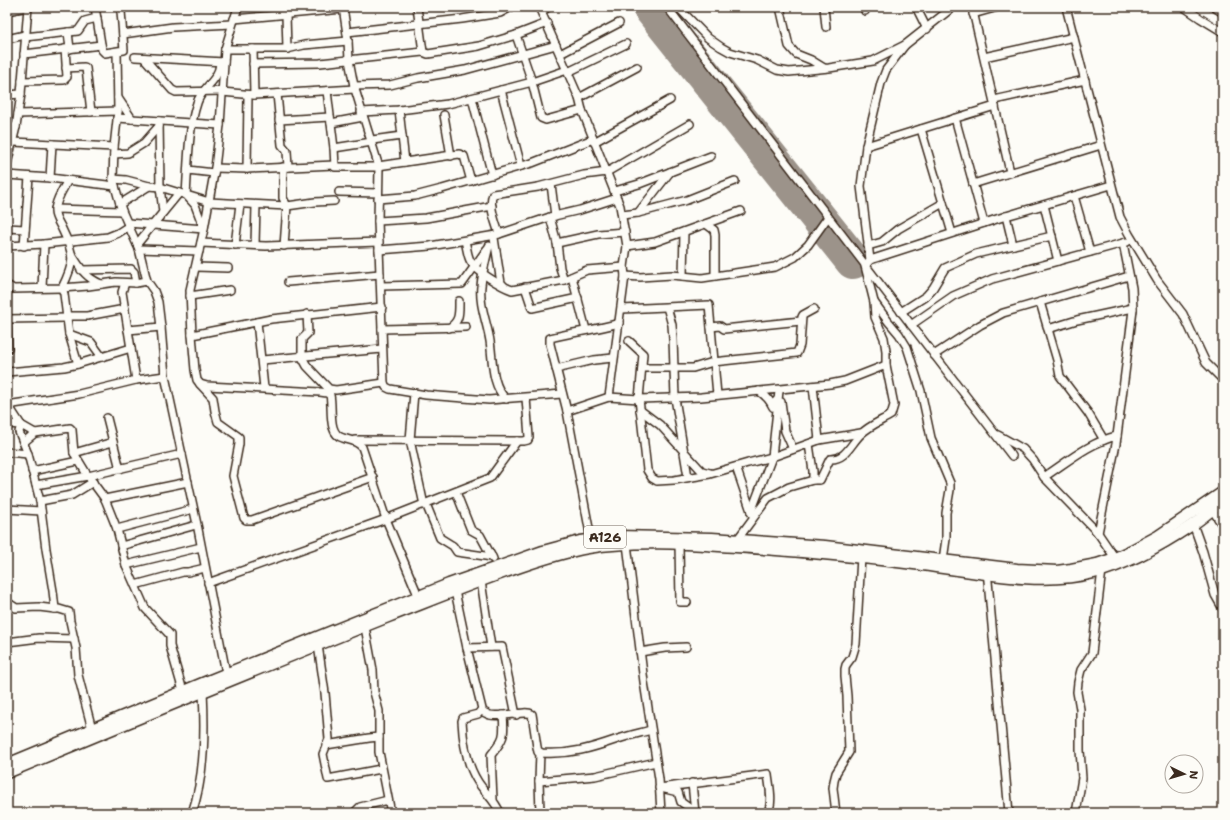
<svg xmlns="http://www.w3.org/2000/svg" width="1230" height="820" font-family="'Shantell Sans',sans-serif">
<style>
.lines{fill:none;stroke-linecap:round;stroke-linejoin:round}
.runway{stroke:#9c938a;stroke-width:36}
.minor-casing{stroke:#3b2a1e;stroke-width:10}
.highway-casing{stroke:#3b2a1e;stroke-width:13}
.minor{stroke:#fdfcf7;stroke-width:7}
.highway{stroke:#fdfcf7;stroke-width:10}
.labels{text-anchor:middle;stroke-width:3.5;stroke-linejoin:round;paint-order:stroke}
.shield{fill:#fdfcf7;stroke:#75695f;stroke-width:1}
.shield-label{font-size:13px;font-weight:bold;fill:#3b2a1e}
</style>
<rect width="100%" height="100%" fill="#fdfcf7"/>
<filter id="ink" filterUnits="userSpaceOnUse"><feTurbulence type="fractalNoise" baseFrequency=".025" numOctaves="2"/><feDisplacementMap in="SourceGraphic" scale="8" xChannelSelector="R" yChannelSelector="G"/><feConvolveMatrix kernelMatrix="1 2 1 2 8 2 1 2 1" color-interpolation-filters="sRGB"/></filter>
<g filter="url(#ink)">
<g class="lines">
<polyline class="runway" points="650,7 853,261"/>
<defs>
<g id="minor">
<polyline points="95,7 102,50 105,53 124,50 121,11"/>
<path d="M238,7L225,49L220,125L215,168L204,229L190,290L192,335L195,370L197,380L200,384L207,386L320,392L327,393L330,395C333,408 327,434 343,438C351,441 356,440 362,447L386,519L420,600"/>
<polyline points="285,7 286,15 287,49"/>
<polyline points="343,7 348,41 349,60 354,86 379,167 378,221 384,383 386,387 390,389 426,395 489,400 562,394"/>
<polyline points="417,7 423,52 428,54 479,46 516,35 547,23"/>
<polyline points="539,7 579,98 582,110 620,206 627,246 624,267 625,276 609,397"/>
<polyline points="667,7 1012,456"/>
<polyline points="678,7 708,38 721,47 730,52 757,60 777,70 789,72 829,68 873,61 905,45 953,7"/>
<polyline points="780,7 789,46 796,54 811,60 824,68"/>
<polyline points="824,7 826,27"/>
<polyline points="865,7 865,11"/>
<polyline points="916,7 927,29"/>
<polyline points="972,7 1010,172"/>
<polyline points="1066,7 1120,217 1129,234 1157,280 1183,314 1206,363 1223,380"/>
<polyline points="1184,7 1200,18 1223,32"/>
<polyline points="1198,7 1223,23"/>
<polyline points="7,11 27,7"/>
<polyline points="542,12 548,7"/>
<polyline points="973,14 998,7"/>
<polyline points="234,19 343,9"/>
<polyline points="68,32 70,49"/>
<polyline points="347,32 462,19 500,13 511,7"/>
<polyline points="123,34 173,27 232,24"/>
<polyline points="516,35 532,82 541,118 546,120 582,110"/>
<polyline points="25,37 78,31 85,21 97,18"/>
<polyline points="7,39 25,35"/>
<polyline points="225,49 287,49 304,45 348,41"/>
<polyline points="117,52 118,111 114,147 113,179 122,211 139,249 147,281 154,291 158,302 161,327 165,376 198,529 226,673"/>
<polyline points="24,54 101,45"/>
<polyline points="560,54 619,23"/>
<polyline points="135,57 224,62"/>
<polyline points="984,57 1074,37"/>
<polyline points="144,58 172,90 176,92 222,91"/>
<polyline points="253,64 320,63 423,52"/>
<polyline points="66,68 84,67 86,68 91,112"/>
<polyline points="568,72 626,44"/>
<polyline points="22,81 64,80 67,77 65,49"/>
<polyline points="354,86 390,85 418,78 465,70 556,45"/>
<polyline points="501,90 521,166"/>
<polyline points="327,91 334,148 335,167 379,167"/>
<polyline points="222,92 254,95 253,49"/>
<polyline points="277,94 282,145 287,151 288,167"/>
<polyline points="7,95 21,94"/>
<polyline points="254,95 355,89"/>
<polyline points="118,98 132,119"/>
<polyline points="472,98 492,175"/>
<polyline points="579,98 637,67"/>
<polyline points="994,100 1085,80"/>
<polyline points="399,110 405,162"/>
<polyline points="361,112 399,110 448,104 532,82 567,70"/>
<polyline points="18,114 118,111"/>
<polyline points="444,115 451,156"/>
<polyline points="117,118 220,125"/>
<polyline points="955,118 984,223"/>
<polyline points="279,120 330,117"/>
<polyline points="159,121 160,187 163,212"/>
<polyline points="331,123 363,117"/>
<polyline points="7,127 16,127"/>
<polyline points="921,129 952,233"/>
<polyline points="372,140 402,136"/>
<polyline points="13,142 114,147"/>
<polyline points="594,142 670,100"/>
<polyline points="866,146 995,106"/>
<polyline points="334,148 372,142"/>
<polyline points="114,154 128,153 144,143 159,126"/>
<polyline points="7,164 16,127 21,94 28,7"/>
<polyline points="378,166 459,154 464,156 471,181"/>
<polyline points="215,168 247,169 334,165"/>
<polyline points="247,169 248,95"/>
<polyline points="188,170 214,173"/>
<polyline points="7,175 50,178 115,186"/>
<polyline points="50,178 52,144"/>
<polyline points="113,179 126,180 149,186 160,187 209,202 287,206 283,198 283,167"/>
<path d="M68,180C63,189 55,201 55,212C55,218 60,224 62,229C75,255 75,262 62,288L64,294L69,334L78,364"/>
<polyline points="551,184 555,216"/>
<polyline points="973,184 1101,145"/>
<polyline points="615,191 639,184 711,156"/>
<polyline points="339,192 378,193"/>
<polyline points="1074,196 1090,252"/>
<polyline points="378,199 415,196 442,189 532,163 593,139"/>
<polyline points="120,204 149,186"/>
<polyline points="1044,205 1058,261"/>
<polyline points="55,209 122,211"/>
<polyline points="638,213 687,200 735,181"/>
<polyline points="622,215 638,213 670,172"/>
<polyline points="1006,216 1013,245"/>
<polyline points="550,217 557,243 560,268 564,280"/>
<polyline points="378,221 426,218 492,206"/>
<path d="M128,223L204,229L195,205L186,195C188,167 188,129 197,103C202,87 218,82 220,64"/>
<polyline points="706,224 714,230 715,235 715,276"/>
<polyline points="7,228 25,229"/>
<path d="M499,234C496,223 488,205 493,194L538,187L584,175L607,172L690,124"/>
<polyline points="494,238 501,283 503,285"/>
<path d="M465,241C467,247 467,256 471,262C477,272 501,286 512,290L564,280L587,270L624,267"/>
<polyline points="201,243 266,246 379,242"/>
<polyline points="557,243 598,234 625,232"/>
<polyline points="137,244 179,193"/>
<polyline points="235,245 240,204"/>
<polyline points="255,245 256,205"/>
<polyline points="7,246 44,244 108,237 118,233 129,226"/>
<polyline points="24,246 29,177"/>
<polyline points="284,246 287,206 315,202 334,201"/>
<path d="M489,246C486,259 482,273 481,286C479,305 487,322 490,341C493,360 491,385 506,399"/>
<polyline points="627,246 655,242 741,211"/>
<polyline points="868,246 882,242 898,229 943,203"/>
<polyline points="139,249 199,251"/>
<polyline points="379,250 430,246 496,235 550,217 580,210 617,198"/>
<path d="M72,255C81,269 85,277 101,284"/>
<polyline points="870,260 1006,216 1111,185"/>
<polyline points="196,267 228,268"/>
<polyline points="81,270 131,269 134,272 136,283"/>
<polyline points="625,276 640,277 672,275 702,278 775,267 795,257 808,245 828,217"/>
<polyline points="683,276 684,232"/>
<polyline points="572,277 586,330"/>
<polyline points="288,282 380,274"/>
<polyline points="125,283 122,292 136,380"/>
<polyline points="7,285 13,289 62,288 88,286 116,282 136,283 147,281"/>
<polyline points="381,286 462,284 487,249"/>
<polyline points="525,287 532,308 578,298"/>
<polyline points="42,288 44,244"/>
<polyline points="190,296 230,290"/>
<polyline points="874,302 888,321 899,334 907,347 921,391 931,438 950,483 950,490 946,513 946,539 943,560"/>
<polyline points="1040,302 1057,360 1060,376 1088,413 1104,440"/>
<polyline points="667,307 672,325 673,339 675,398 688,477"/>
<polyline points="622,309 709,305 717,395"/>
<polyline points="901,312 926,296 933,288 945,268 976,254 1052,236"/>
<polyline points="307,314 308,333 302,339 302,357 307,366 329,389 336,390 384,383"/>
<polyline points="67,316 87,316 125,309"/>
<polyline points="7,319 67,318"/>
<polyline points="257,322 264,388"/>
<polyline points="911,325 953,296 992,279 1127,242"/>
<polyline points="711,327 720,326 724,329 801,321"/>
<path d="M449,328C460,321 459,313 459,301"/>
<polyline points="382,329 466,327"/>
<polyline points="1048,329 1077,320 1133,308"/>
<polyline points="128,330 161,327"/>
<polyline points="69,334 91,342 102,357"/>
<polyline points="192,335 271,319 382,307"/>
<polyline points="629,341 643,354 639,399 647,470 652,478 657,481 674,480 710,474 748,463 772,457 819,440 861,433"/>
<polyline points="7,350 8,348 7,319"/>
<polyline points="934,355 980,325 1003,313 1129,276"/>
<polyline points="262,360 382,349"/>
<polyline points="643,368 693,368 713,362 797,353 800,345 802,317 803,315 814,309"/>
<polyline points="556,369 594,360 613,358"/>
<polyline points="7,372 64,367 78,364 131,348"/>
<polyline points="200,384 213,398 215,411 218,422 239,437 239,444 233,476 244,518 246,520 252,520 373,477"/>
<polyline points="813,386 819,440"/>
<path d="M759,391C765,395 770,400 773,407L776,401"/>
<polyline points="414,393 410,440 424,505"/>
<polyline points="781,402 785,431 793,449"/>
<polyline points="7,405 79,394 136,380 165,376"/>
<polyline points="8,405 21,425"/>
<polyline points="640,410 660,425 699,468 702,471 710,473"/>
<polyline points="567,411 609,397 639,399 701,397 830,384 845,381 886,365"/>
<polyline points="107,418 120,469"/>
<polyline points="7,424 21,425 35,433"/>
<polyline points="21,425 19,432 28,454 40,501 46,549 53,591 55,609 59,609 69,612 70,621 76,648 78,675 92,729"/>
<polyline points="998,435 1023,449 1033,460 1044,477 1098,533 1115,558"/>
<polyline points="355,440 524,441 528,440 529,437 526,398"/>
<polyline points="24,442 35,433 70,428 72,430 74,453 88,476 105,499 117,529 126,565 145,608 170,635 170,646 183,691"/>
<polyline points="809,444 813,471 813,480"/>
<polyline points="7,452 28,454"/>
<polyline points="74,453 113,442"/>
<polyline points="736,467 752,514"/>
<polyline points="32,471 78,461"/>
<path d="M1044,477C1067,462 1090,442 1117,436"/>
<polyline points="36,485 88,476 182,454"/>
<polyline points="456,492 471,530 480,535 493,559"/>
<polyline points="105,499 188,482"/>
<polyline points="40,501 72,495 93,482"/>
<polyline points="426,504 440,538 453,546 457,552 492,557"/>
<polyline points="7,509 41,511"/>
<polyline points="1212,509 1223,526"/>
<polyline points="751,512 772,457 779,391"/>
<polyline points="1193,524 1203,552 1215,595 1223,609"/>
<polyline points="117,529 193,509"/>
<polyline points="1098,533 1116,444 1133,310 1132,288 1123,243"/>
<path d="M591,539L567,411L550,344V338C573,332 596,330 619,323"/>
<path d="M737,540L768,498L789,487L813,480H820L830,459C846,460 851,443 861,434C869,426 881,421 891,415L894,405L886,365V351L884,338L875,317L874,302L865,266L870,260L861,186L866,146L881,83L886,70L905,45"/>
<polyline points="627,544 644,682 659,779 661,813"/>
<polyline points="679,544 680,602 687,602"/>
<polyline points="121,546 196,525"/>
<polyline points="126,565 201,547"/>
<polyline points="987,570 1009,813"/>
<polyline points="481,581 491,647"/>
<polyline points="208,583 386,519 490,478 517,441"/>
<polyline points="135,585 183,572 188,572 205,568"/>
<polyline points="455,591 467,648 502,647 516,715"/>
<polyline points="7,602 16,608 39,607 55,609"/>
<polyline points="365,627 373,670 374,692 379,711 379,752 390,808 389,813"/>
<polyline points="7,642 39,638 74,639"/>
<polyline points="318,645 325,693 329,739 323,754 328,779 381,769"/>
<path d="M467,648L482,709L478,714L463,718L462,721C463,742 467,765 478,782C485,793 495,800 500,813"/>
<polyline points="640,652 665,648 686,647"/>
<path d="M481,711C484,712 487,714 490,715C501,718 525,710 532,714L537,747L538,752L541,753C570,755 592,748 618,739C629,735 640,733 651,730"/>
<polyline points="326,745 369,738 379,737"/>
<polyline points="540,752 539,781 595,776 656,762"/>
<polyline points="539,781 540,813"/>
<polyline points="692,783 695,813"/>
<path d="M659,788L768,774C769,784 774,804 767,813"/>
<polyline points="665,789 678,792 681,802 695,812"/>
<path d="M493,799L491,755C504,739 505,736 503,715"/>
<path d="M192,813C205,775 205,731 203,691"/>
<polyline points="354,813 360,807 388,800"/>
<polyline points="836,813 833,788 834,781 836,773 849,752 847,696 845,676 845,669 846,665 852,657 856,644 861,557"/>
<polyline points="1076,813 1082,778 1080,750 1080,709 1077,692 1078,682 1081,670 1092,653 1102,570"/>
</g>
<g id="highway">
<polyline points="7,764 205,682 449,584 543,551 580,541 618,536 712,538 825,546 1017,569 1057,571 1071,569 1097,564 1115,558 1132,550 1158,536 1223,492"/>
<path d="M7,773C134,720 260,668 388,617C432,600 476,582 520,567C543,559 565,552 588,548C637,540 688,544 736,547C798,551 860,557 922,565C977,572 1039,587 1094,573C1129,564 1162,545 1192,525C1203,518 1212,509 1223,502"/>
</g>
</defs>
<use href="#minor" class="minor-casing"/>
<use href="#highway" class="highway-casing"/>
<use href="#minor" class="minor"/>
<use href="#highway" class="highway"/>
</g>
</g>
<g class="labels">
<rect class="shield" x="584" y="526" width="42" height="22" rx="3"/>
<g class="shield-label">
<text x="605" y="542">A126</text>
</g>
</g>
<rect width="1230" height="820" fill="none" stroke="#fdfcf7" stroke-width="24"/>
<rect x="12" y="12" width="1206" height="796" fill="none" stroke="#3b2a1e" stroke-width="1.5" filter="url(#ink)"/>
<g transform="translate(1184 774) rotate(95)"><circle r="19" fill="#fdfcf7" stroke="#afa8a0"/>
<path d="M0-3L7 15L0 10L-7 15Z" fill="#3b2a1e"/>
<text y="-6" font-size="11" font-weight="bold" text-anchor="middle" fill="#3b2a1e">N</text>
</g>
</svg>
